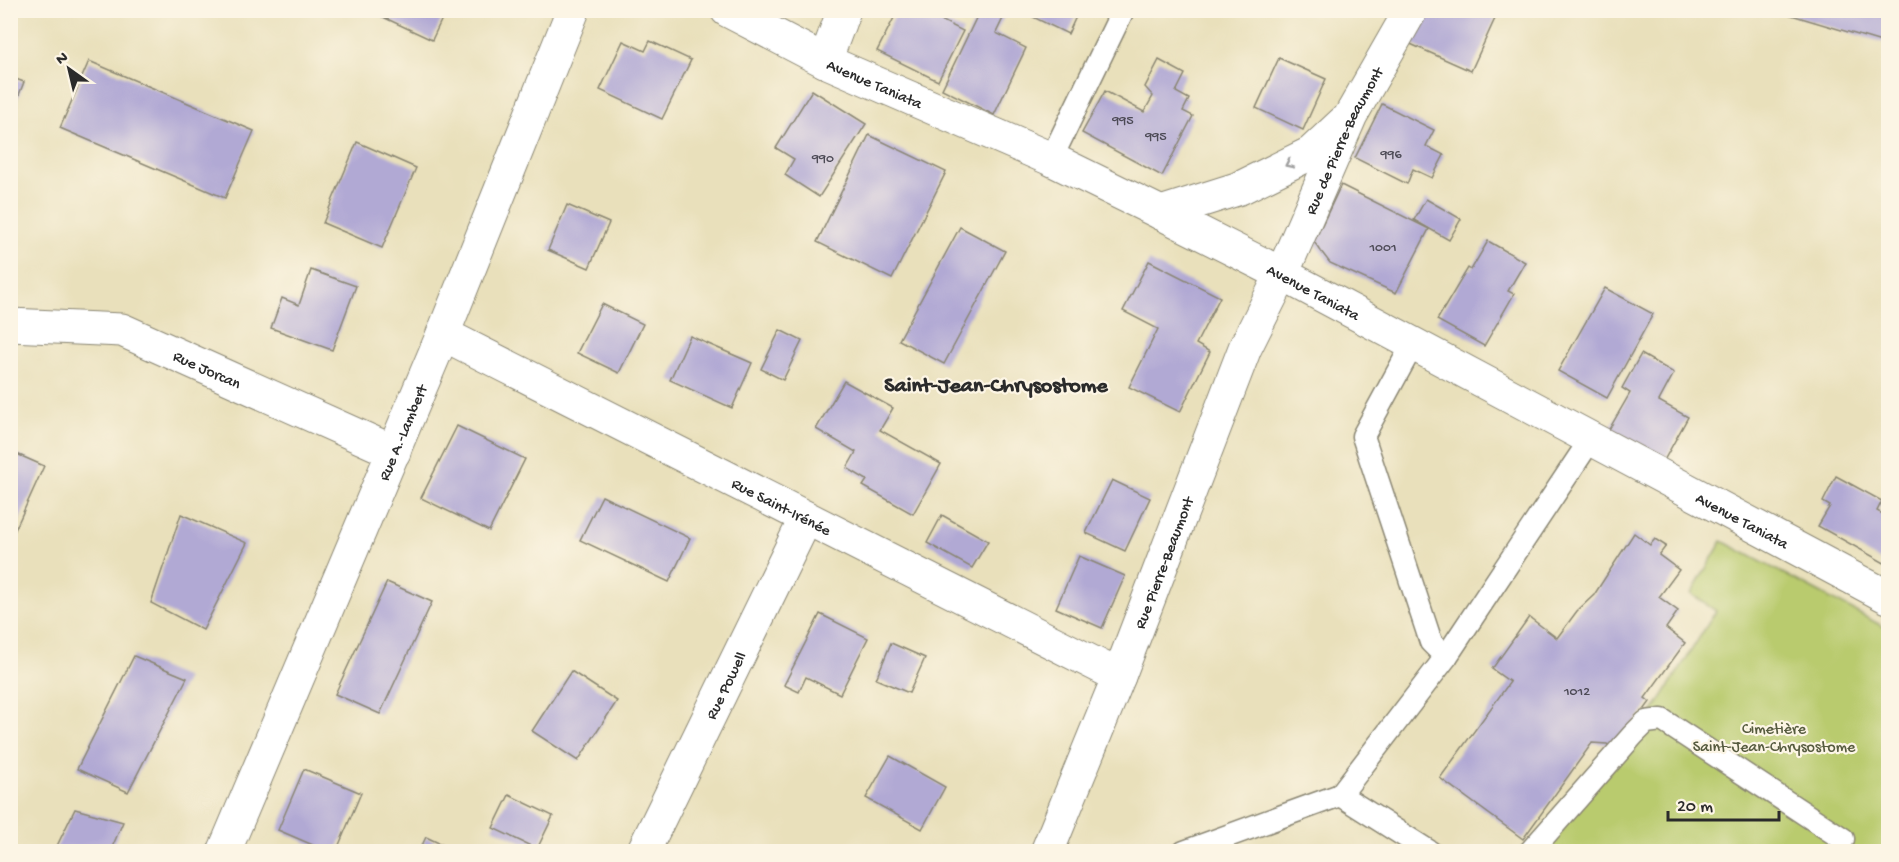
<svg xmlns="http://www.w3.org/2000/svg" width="1899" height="862" font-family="'Gochi Hand',sans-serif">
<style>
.green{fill:#b9cb6e;stroke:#727b4c;stroke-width:1.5}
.building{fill:#b1a9d4}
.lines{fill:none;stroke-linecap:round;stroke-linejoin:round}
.service-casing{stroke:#8a8673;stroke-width:25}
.minor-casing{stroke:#8a8673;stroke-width:35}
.tertiary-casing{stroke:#8a8673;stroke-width:35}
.secondary-casing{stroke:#8a8673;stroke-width:35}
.service{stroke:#fff;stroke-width:22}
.minor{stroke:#fff;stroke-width:33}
.tertiary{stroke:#fff;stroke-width:33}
.secondary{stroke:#fff;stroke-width:33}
.oneway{stroke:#a0a0a0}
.labels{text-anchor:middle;stroke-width:4.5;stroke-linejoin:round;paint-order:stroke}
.number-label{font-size:14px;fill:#4c4a55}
.street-label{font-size:16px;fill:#2b2b2b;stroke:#fcf5e5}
.park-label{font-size:16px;fill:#565b3f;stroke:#fcf5e5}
.district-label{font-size:22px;font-weight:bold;fill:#2b2b2b;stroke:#fcf5e5}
</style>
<rect width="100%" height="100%" fill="#fcf5e5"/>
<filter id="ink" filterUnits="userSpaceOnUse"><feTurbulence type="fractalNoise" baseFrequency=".0167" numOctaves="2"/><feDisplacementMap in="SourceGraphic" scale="12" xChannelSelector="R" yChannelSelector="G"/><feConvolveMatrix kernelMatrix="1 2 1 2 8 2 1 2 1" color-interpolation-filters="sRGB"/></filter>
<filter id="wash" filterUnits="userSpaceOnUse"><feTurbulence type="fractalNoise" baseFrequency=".008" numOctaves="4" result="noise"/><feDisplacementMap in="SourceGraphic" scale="24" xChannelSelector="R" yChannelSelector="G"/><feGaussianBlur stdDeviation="1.35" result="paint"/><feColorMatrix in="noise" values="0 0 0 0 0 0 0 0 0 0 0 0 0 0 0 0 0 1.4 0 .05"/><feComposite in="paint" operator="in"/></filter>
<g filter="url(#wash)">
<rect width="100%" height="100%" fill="#e9e0bb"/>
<polygon class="green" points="1722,541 1888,629 1888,851 1540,852 1632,745 1716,611 1691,594"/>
<g id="blocks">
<g class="building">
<polygon points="368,10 446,10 432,40"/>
<polygon points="804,10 818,10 815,16"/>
<polygon points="898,10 921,10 963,31 938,81 877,51"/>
<polygon points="980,10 1007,10 996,33 1026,48 994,115 942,89"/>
<polygon points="1036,10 1079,10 1068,34 1033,17"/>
<polygon points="1420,10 1498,12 1471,71 1406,42"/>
<polygon points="1778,10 1888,10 1888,44 1778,11"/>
<polygon points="623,41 645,51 650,41 691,60 662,119 600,90"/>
<polygon points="1279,58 1326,79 1303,130 1256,108"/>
<polygon points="1159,60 1185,74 1176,92 1189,99 1183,111 1193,116 1162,176 1082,133 1105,91 1144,112 1153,96 1145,87"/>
<polygon points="89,61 254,131 225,198 60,128"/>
<polygon points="10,77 24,82 11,115 10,115"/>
<polygon points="812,90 866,124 819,197 785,175 794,159 776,148"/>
<polygon points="1382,104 1434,130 1426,146 1444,155 1432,178 1413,169 1407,184 1355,158"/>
<polygon points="869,135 946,172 892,279 817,242"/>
<polygon points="357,142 416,168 382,248 323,223"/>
<polygon points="1341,185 1429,229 1396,293 1330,263 1314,242"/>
<polygon points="1426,199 1461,219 1449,240 1414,220"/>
<polygon points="567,205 609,223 589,268 548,250"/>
<polygon points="960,227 1005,251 944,364 899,340"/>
<polygon points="1488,241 1525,262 1508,291 1514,294 1484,346 1437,320 1468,268 1471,270"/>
<polygon points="1149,261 1220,297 1196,344 1210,352 1180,412 1129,387 1158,329 1123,311"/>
<polygon points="311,270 356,286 332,350 271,328 282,298 299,305"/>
<polygon points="1605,288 1653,314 1607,398 1558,371"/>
<polygon points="602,304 643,324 619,373 577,353"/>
<polygon points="780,330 802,341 783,380 761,369"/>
<polygon points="690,336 752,363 732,408 670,380"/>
<polygon points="1641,354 1674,373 1659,401 1688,417 1662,464 1607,433 1630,393 1622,388"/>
<polygon points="844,381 893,408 880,430 941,464 913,514 863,486 867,480 847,468 856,452 816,429"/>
<polygon points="457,426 525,459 489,531 421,498"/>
<polygon points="10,451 44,466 10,541"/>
<polygon points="1836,476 1882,501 1877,511 1888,517 1888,565 1818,526 1830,506 1823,502"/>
<polygon points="1112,480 1150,498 1125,551 1086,533"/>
<polygon points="602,496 690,538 669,582 580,540"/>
<polygon points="181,514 247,543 203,630 151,603"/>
<polygon points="942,515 988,541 972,568 927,543"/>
<polygon points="1634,533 1650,545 1655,539 1666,546 1659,555 1679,570 1659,597 1678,611 1666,628 1685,643 1645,698 1650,702 1615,750 1607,744 1592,743 1523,839 1440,778 1510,682 1492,669 1529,617 1557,638 1577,611 1594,595"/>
<polygon points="1079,556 1125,576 1102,628 1056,608"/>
<polygon points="387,582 432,602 380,714 335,694"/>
<polygon points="820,614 868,638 840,694 806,677 799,692 784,685"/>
<polygon points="891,643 925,658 909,693 876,679"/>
<polygon points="134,656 187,678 128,792 77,769"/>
<polygon points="571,671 617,701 578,761 532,731"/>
<polygon points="890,756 945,787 922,829 866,798"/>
<polygon points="304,769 361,793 336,852 329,852 278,830"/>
<polygon points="509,795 553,816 537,849 493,828"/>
<polygon points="75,809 123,822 110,852 54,852"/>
<polygon points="426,837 458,852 419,852"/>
</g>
</g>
</g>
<g filter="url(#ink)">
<use href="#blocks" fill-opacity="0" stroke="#8a8673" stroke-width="1.5"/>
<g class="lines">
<defs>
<g id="service">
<polyline points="1051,159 1123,10"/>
<polyline points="1413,344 1363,436 1431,642 1446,657"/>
<polyline points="1340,795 1430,852"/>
<polyline points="1184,852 1340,795 1446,657 1591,439"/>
<polyline points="1530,852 1633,735 1646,722 1662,720 1843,839"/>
</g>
<g id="minor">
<polyline points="825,61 844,10"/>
<path id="s1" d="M10,325L122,330L394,452"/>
<path id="s2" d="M443,334L1119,676"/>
<path id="s3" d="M224,852L443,334L573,10"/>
<path id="s4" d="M643,852L806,518"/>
</g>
<g id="tertiary">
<polyline points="1161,213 1240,188 1311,153 1343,123"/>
<path id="s5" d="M1282,274L1351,115L1411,10"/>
</g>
<g id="secondary">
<path id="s6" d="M727,10L825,61L1051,159L1161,213L1282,274L1888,597"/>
<path id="s7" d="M1047,852L1119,676L1245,348L1282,274"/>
</g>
</defs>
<use href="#service" class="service-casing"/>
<use href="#minor" class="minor-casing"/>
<use href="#tertiary" class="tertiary-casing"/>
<use href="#secondary" class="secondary-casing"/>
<use href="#service" class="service"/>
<use href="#minor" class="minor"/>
<use href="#tertiary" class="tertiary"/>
<use href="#secondary" class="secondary"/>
</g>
<defs><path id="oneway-chevron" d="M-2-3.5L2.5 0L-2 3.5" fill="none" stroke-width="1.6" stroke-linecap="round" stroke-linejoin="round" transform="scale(1.5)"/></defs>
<use class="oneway" href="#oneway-chevron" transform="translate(1289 164) rotate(154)"/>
</g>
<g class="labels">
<g class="number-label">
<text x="1123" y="124">995</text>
<text x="1156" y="140">995</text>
<text x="1391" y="158">996</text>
<text x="823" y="162">990</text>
<text x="1383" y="251">1001</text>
<text x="1577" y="695">1012</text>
</g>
<g class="street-label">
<text dy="6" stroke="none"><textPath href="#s6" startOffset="165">Avenue Taniata</textPath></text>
<text dy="6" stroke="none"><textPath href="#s5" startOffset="147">Rue de Pierre-Beaumont</textPath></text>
<text dy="6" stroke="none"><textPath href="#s6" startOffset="651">Avenue Taniata</textPath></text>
<text dy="6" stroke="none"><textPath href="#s1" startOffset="206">Rue Jorcan</textPath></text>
<text dy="6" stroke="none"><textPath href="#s3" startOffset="456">Rue A.-Lambert</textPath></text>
<text dy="6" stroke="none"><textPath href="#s2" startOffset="380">Rue Saint-Irénée</textPath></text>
<text dy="6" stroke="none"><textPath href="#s6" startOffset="1137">Avenue Taniata</textPath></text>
<text dy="6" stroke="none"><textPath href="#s7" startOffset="312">Rue Pierre-Beaumont</textPath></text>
<text dy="6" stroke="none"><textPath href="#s4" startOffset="186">Rue Powell</textPath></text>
</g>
<g class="park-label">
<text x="1774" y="733">Cimetière<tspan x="1774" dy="18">Saint-Jean-Chrysostome</tspan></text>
</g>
<g class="district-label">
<text x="996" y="391">Saint-Jean-Chrysostome</text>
</g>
</g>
<rect width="1899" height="862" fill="none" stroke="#fcf5e5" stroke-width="36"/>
<g transform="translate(69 69) rotate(326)" stroke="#fcf5e5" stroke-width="4.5" paint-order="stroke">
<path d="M0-4.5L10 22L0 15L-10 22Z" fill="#2b2b2b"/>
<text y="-9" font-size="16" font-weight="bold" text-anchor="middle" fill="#2b2b2b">N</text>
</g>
<path d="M1668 811v9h111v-9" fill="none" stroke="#2b2b2b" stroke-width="3"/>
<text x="1677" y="811" font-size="18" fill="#2b2b2b" stroke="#fcf5e5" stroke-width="4.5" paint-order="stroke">20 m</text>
</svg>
